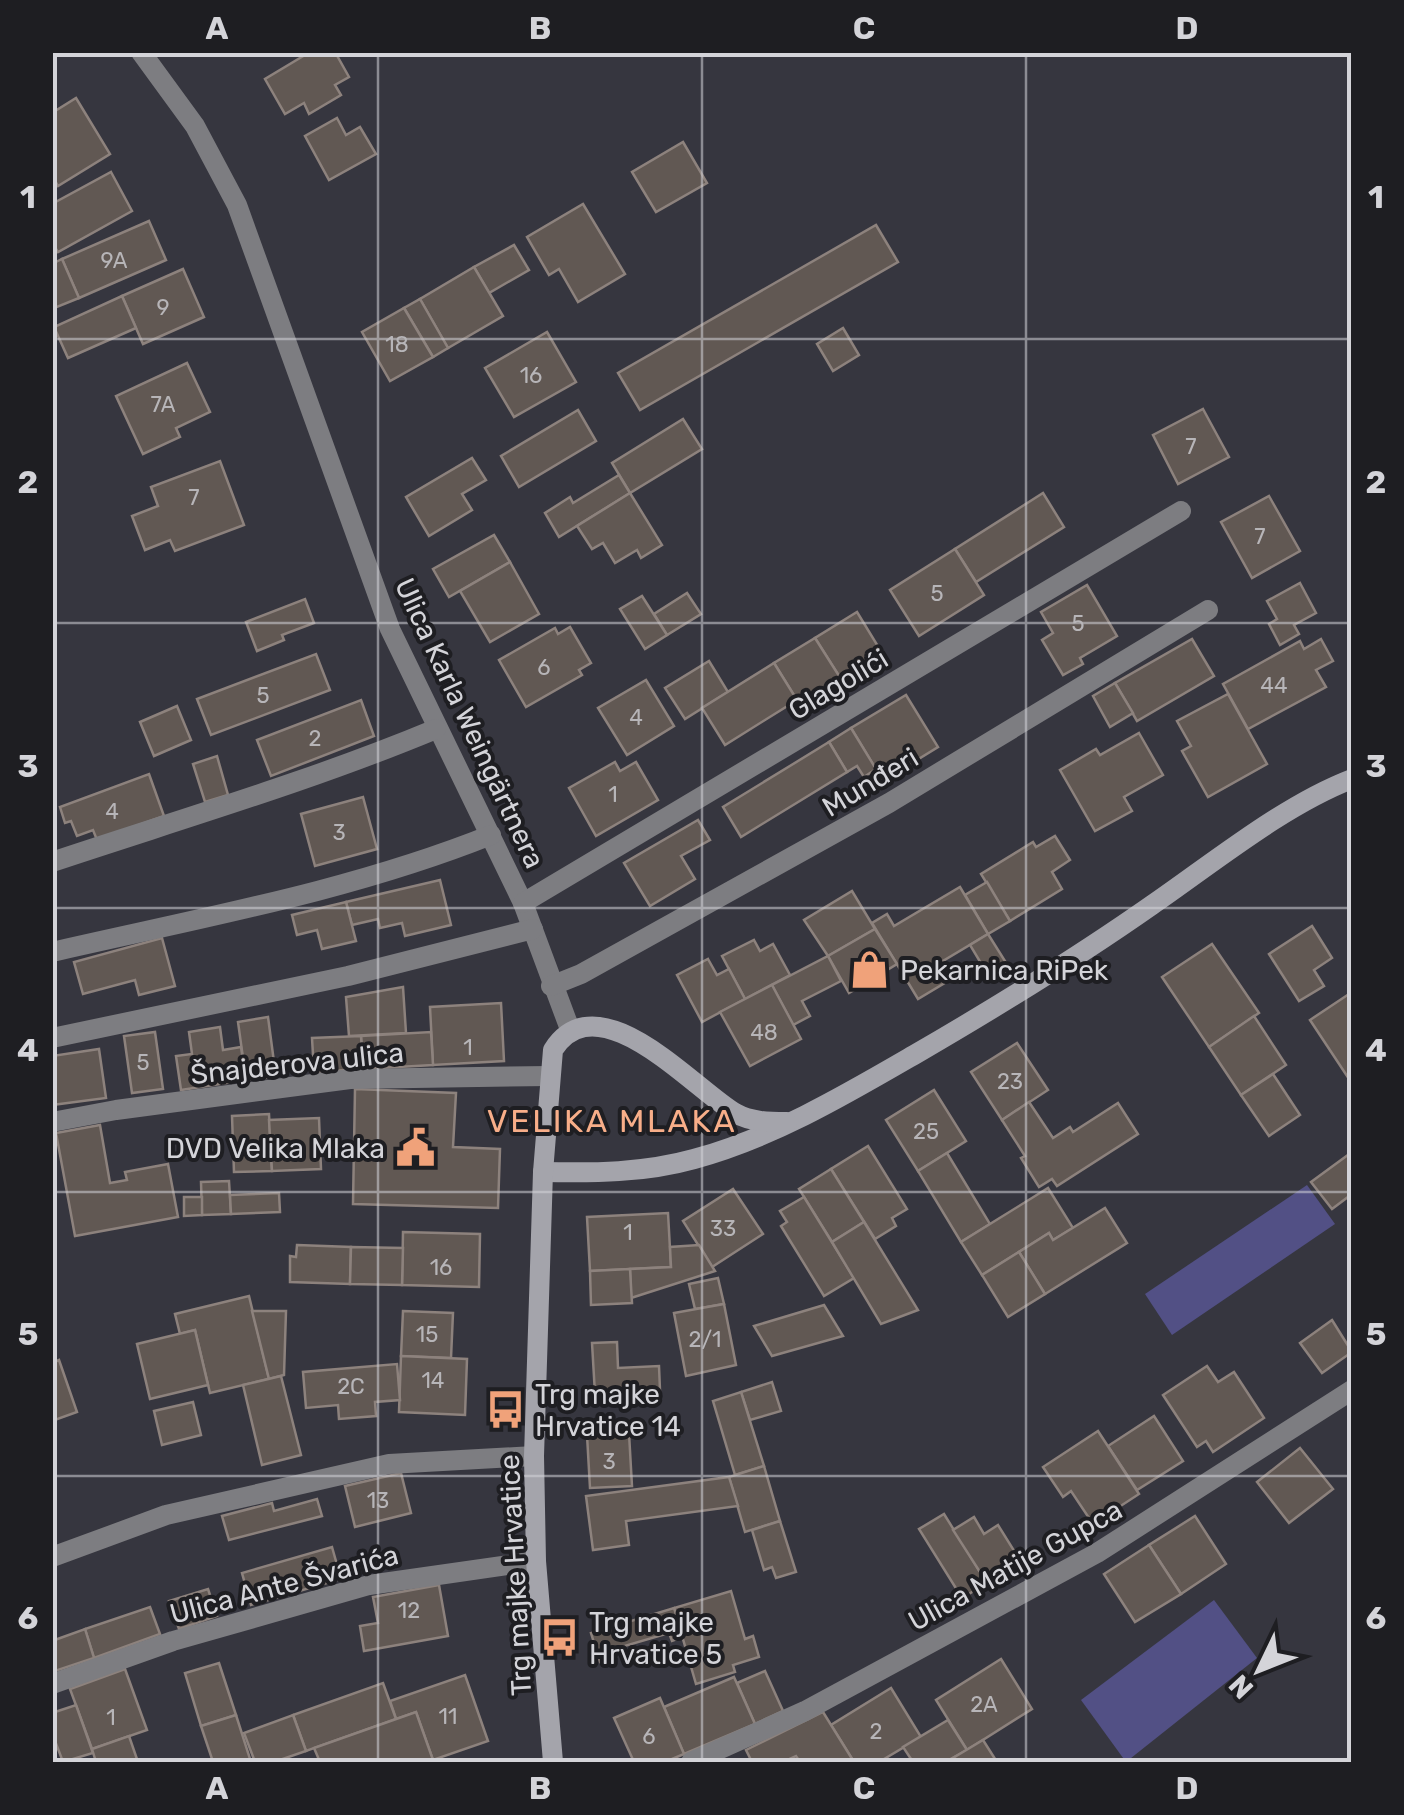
<svg xmlns="http://www.w3.org/2000/svg" width="1404" height="1815" font-family="Rubik,sans-serif">
<style>
.green{fill:#525085}
.building{fill:#615853;stroke:#8d827d;stroke-width:2.5}
.lines{fill:none;stroke-linecap:round;stroke-linejoin:round}
.street{stroke:#7d7d81;stroke-width:20}
.secondary{stroke:#a4a4ab;stroke-width:20}
.grid{fill:none;stroke:#d4d4d9;stroke-width:2.5;stroke-opacity:0.55}
.labels{text-anchor:middle;stroke-width:8;stroke-linejoin:round;paint-order:stroke}
.number-label{font-size:22px;fill:#b7b5b8}
.street-label{font-size:28px;fill:#d4d4d9;stroke:#1e1e22}
.poi-label{font-size:28px;fill:#d4d4d9;stroke:#1e1e22;text-anchor:start}
.quarter-label{font-size:32px;letter-spacing:2.5px;fill:#f8ae89;stroke:#1e1e22}
.neatline{fill:none;stroke:#d4d4d9;stroke-width:4}
.grid-label{font-size:32px;text-anchor:middle;font-weight:bold;fill:#d4d4d9}
</style>
<rect width="100%" height="100%" fill="#36363f"/>
<g class="green">
<polygon points="1307,1185 1335,1224 1172,1335 1145,1294"/>
<polygon points="1214,1600 1257,1658 1126,1762 1081,1700"/>
</g>
<g class="building">
<polygon points="310,52 335,52 349,77 335,85 341,95 309,114 304,103 285,114 265,79"/>
<polygon points="76,98 110,154 58,186 52,176 52,113"/>
<polygon points="337,118 346,135 360,127 376,154 329,180 305,136"/>
<polygon points="683,142 707,183 656,212 632,172"/>
<polygon points="111,172 132,211 58,252 52,243 52,204"/>
<polygon points="583,204 625,274 578,302 559,269 549,275 527,237"/>
<polygon points="149,221 166,260 79,298 62,259"/>
<polygon points="876,225 898,262 640,410 618,373"/>
<polygon points="514,245 529,270 489,293 474,267"/>
<polygon points="62,259 79,298 52,309 52,264"/>
<polygon points="474,267 503,316 448,348 420,299"/>
<polygon points="183,269 204,317 143,344 122,296"/>
<polygon points="122,296 136,328 68,358 54,327"/>
<polygon points="420,299 448,348 433,357 404,308"/>
<polygon points="404,308 433,357 390,381 362,332"/>
<polygon points="843,328 859,355 833,371 817,344"/>
<polygon points="547,332 576,382 514,417 485,368"/>
<polygon points="187,363 210,412 176,428 180,437 143,454 116,396"/>
<polygon points="1203,409 1229,457 1178,484 1153,435"/>
<polygon points="578,410 596,441 519,487 501,456"/>
<polygon points="683,419 702,449 630,493 612,463"/>
<polygon points="472,458 486,480 462,494 472,510 429,536 406,497"/>
<polygon points="220,461 244,525 175,551 170,540 145,550 132,516 158,506 151,487"/>
<polygon points="619,475 630,493 559,537 545,513 570,497 573,503"/>
<polygon points="630,493 662,545 641,558 637,550 615,563 603,543 592,549 577,526"/>
<polygon points="1043,493 1064,527 976,582 955,549"/>
<polygon points="1269,496 1300,551 1252,578 1221,522"/>
<polygon points="494,535 510,562 449,597 433,569"/>
<polygon points="955,549 984,595 919,636 890,590"/>
<polygon points="510,562 539,614 490,642 460,591"/>
<polygon points="1300,583 1316,613 1294,625 1299,634 1280,645 1269,624 1277,619 1267,601"/>
<polygon points="1087,585 1117,636 1080,658 1083,664 1063,675 1042,640 1053,633 1041,612"/>
<polygon points="687,593 701,614 667,635 654,614"/>
<polygon points="642,596 667,635 645,649 620,609"/>
<polygon points="305,599 314,623 282,635 284,640 257,651 246,622"/>
<polygon points="857,612 887,661 846,687 815,638"/>
<polygon points="570,627 591,663 579,670 582,675 526,707 499,660 555,628 558,634"/>
<polygon points="815,638 841,679 800,705 774,663"/>
<polygon points="1192,639 1214,676 1137,721 1115,683"/>
<polygon points="1321,639 1333,661 1316,670 1326,687 1248,729 1223,684 1300,641 1304,649"/>
<polygon points="316,654 330,690 211,735 197,699"/>
<polygon points="709,661 728,692 685,719 665,688"/>
<polygon points="774,663 797,700 725,745 702,708"/>
<polygon points="646,680 674,726 627,755 598,708"/>
<polygon points="1115,683 1133,713 1110,727 1093,696"/>
<polygon points="1228,694 1267,764 1208,797 1182,751 1191,746 1177,721"/>
<polygon points="906,695 938,747 883,781 851,728"/>
<polygon points="361,700 374,736 271,776 257,740"/>
<polygon points="177,706 191,740 154,756 140,722"/>
<polygon points="851,728 876,769 864,777 857,766 847,772 829,742"/>
<polygon points="1139,733 1163,775 1124,797 1132,811 1095,831 1060,770 1096,749 1100,755"/>
<polygon points="829,742 847,772 741,837 723,807"/>
<polygon points="217,756 228,795 205,802 193,764"/>
<polygon points="615,762 620,771 636,762 658,800 596,836 569,788"/>
<polygon points="149,774 164,816 97,840 93,830 77,836 71,821 65,823 60,807"/>
<polygon points="363,797 377,849 315,866 301,814"/>
<polygon points="698,820 710,840 681,856 695,879 650,906 624,863"/>
<polygon points="1055,836 1070,860 1052,872 1062,889 1010,921 981,874 1033,842 1036,847"/>
<polygon points="440,880 451,925 405,936 402,923 380,928 378,919 352,925 346,902"/>
<polygon points="987,882 1010,921 988,934 965,895"/>
<polygon points="960,887 988,934 943,961 953,978 918,999 872,923 887,914 894,926"/>
<polygon points="852,891 875,929 828,956 804,920"/>
<polygon points="346,902 356,941 322,949 317,930 297,935 292,915"/>
<polygon points="1312,926 1332,958 1314,970 1324,986 1299,1001 1269,954"/>
<polygon points="875,929 897,964 849,993 828,956"/>
<polygon points="988,934 1010,969 991,980 970,945"/>
<polygon points="162,938 175,986 139,995 135,980 83,994 74,962"/>
<polygon points="754,940 760,951 773,944 790,975 745,999 722,956"/>
<polygon points="1212,944 1259,1013 1209,1047 1162,977"/>
<polygon points="828,956 841,981 802,1001 810,1016 793,1025 772,985"/>
<polygon points="708,959 717,975 729,969 745,999 702,1022 677,975"/>
<polygon points="772,985 801,1039 750,1066 720,1012"/>
<polygon points="403,987 406,1033 349,1036 346,997"/>
<polygon points="1352,992 1352,1082 1351,1082 1310,1020"/>
<polygon points="501,1003 504,1061 433,1065 430,1007"/>
<polygon points="1254,1016 1286,1065 1241,1095 1209,1047"/>
<polygon points="268,1017 276,1077 246,1080 238,1022"/>
<polygon points="220,1027 223,1050 241,1047 246,1080 181,1090 176,1056 192,1054 189,1032"/>
<polygon points="155,1032 163,1089 132,1093 124,1036"/>
<polygon points="431,1032 433,1065 363,1069 361,1036"/>
<polygon points="361,1036 363,1069 314,1072 312,1038"/>
<polygon points="1017,1043 1048,1090 1002,1120 971,1072"/>
<polygon points="99,1049 106,1098 52,1105 52,1056"/>
<polygon points="1273,1074 1300,1115 1269,1136 1241,1095"/>
<polygon points="355,1089 456,1093 453,1147 500,1149 498,1208 353,1204"/>
<polygon points="934,1090 966,1141 918,1171 886,1120"/>
<polygon points="1029,1102 1053,1138 1070,1127 1073,1132 1118,1103 1138,1134 1057,1186 1052,1179 1039,1187 1021,1158 1025,1156 1002,1120"/>
<polygon points="269,1114 272,1171 234,1172 232,1116"/>
<polygon points="319,1118 321,1169 272,1171 269,1120"/>
<polygon points="100,1125 110,1183 127,1180 125,1172 168,1164 178,1217 75,1236 56,1133"/>
<polygon points="868,1146 907,1209 892,1218 896,1226 875,1239 831,1169"/>
<polygon points="1352,1152 1352,1201 1348,1197 1332,1209 1311,1182"/>
<polygon points="947,1153 990,1224 961,1242 918,1171"/>
<polygon points="831,1169 864,1222 832,1242 799,1189"/>
<polygon points="229,1181 231,1214 202,1215 201,1182"/>
<polygon points="1048,1188 1073,1228 1053,1240 1049,1233 982,1275 961,1242"/>
<polygon points="733,1189 763,1234 712,1267 683,1221"/>
<polygon points="279,1193 280,1212 231,1214 230,1195"/>
<polygon points="184,1197 202,1197 202,1215 184,1216"/>
<polygon points="804,1197 854,1278 824,1296 781,1226 787,1222 780,1211"/>
<polygon points="1105,1208 1127,1243 1045,1294 1019,1252 1049,1233 1053,1240"/>
<polygon points="668,1213 671,1267 590,1271 587,1217"/>
<polygon points="864,1222 918,1310 881,1324 832,1242"/>
<polygon points="403,1232 480,1234 479,1287 402,1285"/>
<polygon points="297,1245 351,1247 350,1284 290,1282 290,1256 296,1257"/>
<polygon points="699,1245 715,1271 631,1298 630,1269 671,1267 670,1247"/>
<polygon points="351,1247 403,1248 402,1285 350,1284"/>
<polygon points="1019,1252 1045,1294 1008,1317 982,1275"/>
<polygon points="630,1269 632,1303 591,1305 590,1271"/>
<polygon points="718,1278 724,1304 695,1309 689,1284"/>
<polygon points="249,1296 269,1379 210,1393 195,1330 180,1334 175,1314"/>
<polygon points="724,1304 736,1365 686,1376 674,1313"/>
<polygon points="824,1305 843,1336 772,1356 754,1326"/>
<polygon points="252,1311 286,1311 284,1375 269,1379"/>
<polygon points="403,1311 453,1313 451,1358 401,1356"/>
<polygon points="1332,1320 1352,1352 1322,1373 1300,1343"/>
<polygon points="195,1330 208,1385 150,1399 137,1344"/>
<polygon points="617,1342 618,1368 659,1366 660,1390 595,1394 592,1343"/>
<polygon points="401,1356 467,1359 465,1415 399,1412"/>
<polygon points="59,1360 77,1412 52,1421 52,1363"/>
<polygon points="397,1364 400,1400 375,1402 376,1416 339,1419 338,1405 306,1408 303,1372"/>
<polygon points="1207,1366 1218,1382 1234,1372 1264,1418 1213,1452 1206,1441 1197,1447 1163,1395"/>
<polygon points="281,1376 301,1455 262,1465 243,1385"/>
<polygon points="772,1382 781,1411 750,1420 741,1392"/>
<polygon points="741,1392 764,1466 735,1475 713,1401"/>
<polygon points="193,1402 201,1435 162,1445 154,1411"/>
<polygon points="1154,1416 1183,1461 1137,1490 1108,1446"/>
<polygon points="1098,1431 1139,1494 1093,1524 1071,1491 1063,1497 1043,1467"/>
<polygon points="629,1433 632,1486 590,1488 587,1435"/>
<polygon points="1300,1448 1333,1489 1289,1523 1257,1482"/>
<polygon points="764,1466 780,1521 745,1532 729,1477"/>
<polygon points="401,1473 411,1513 355,1527 345,1486"/>
<polygon points="729,1477 738,1506 626,1521 629,1545 593,1550 586,1496"/>
<polygon points="317,1499 322,1516 229,1540 222,1516 272,1503 274,1511"/>
<polygon points="944,1514 987,1583 962,1598 919,1529"/>
<polygon points="1195,1516 1226,1564 1181,1594 1149,1545"/>
<polygon points="974,1517 984,1534 998,1525 1021,1562 987,1583 953,1530"/>
<polygon points="780,1521 796,1572 776,1578 772,1567 764,1570 752,1530"/>
<polygon points="1149,1545 1181,1594 1135,1622 1104,1574"/>
<polygon points="332,1547 341,1579 251,1605 242,1573"/>
<polygon points="439,1585 448,1636 364,1651 360,1626 378,1623 373,1597"/>
<polygon points="208,1589 217,1616 179,1629 169,1601"/>
<polygon points="731,1591 745,1639 753,1636 759,1657 733,1665 735,1672 696,1684 674,1608"/>
<polygon points="150,1607 160,1634 94,1658 85,1629"/>
<polygon points="674,1608 683,1637 672,1641 669,1633 614,1649 616,1657 600,1662 591,1633"/>
<polygon points="85,1629 94,1658 52,1672 52,1641"/>
<polygon points="1001,1659 1032,1709 967,1750 936,1700"/>
<polygon points="219,1663 236,1715 201,1726 185,1673"/>
<polygon points="125,1669 147,1730 92,1749 70,1689"/>
<polygon points="765,1671 783,1711 755,1724 737,1683"/>
<polygon points="465,1675 488,1741 433,1760 416,1712 396,1719 390,1701"/>
<polygon points="734,1677 755,1724 684,1754 664,1707"/>
<polygon points="383,1683 396,1719 306,1751 293,1715"/>
<polygon points="891,1688 921,1737 879,1762 854,1762 831,1725"/>
<polygon points="660,1698 684,1754 665,1762 634,1762 614,1718"/>
<polygon points="76,1705 93,1753 63,1762 52,1733 52,1713"/>
<polygon points="416,1712 433,1760 320,1762 314,1748"/>
<polygon points="823,1712 854,1762 800,1762 796,1756 783,1762 752,1762 746,1750"/>
<polygon points="236,1715 251,1762 213,1762 201,1726"/>
<polygon points="293,1715 306,1751 274,1762 255,1762 244,1733"/>
<polygon points="948,1720 967,1750 945,1762 913,1762 903,1747"/>
<polygon points="129,1736 138,1762 96,1762 92,1749"/>
<polygon points="983,1740 997,1762 955,1762 953,1758"/>
</g>
<g class="lines">
<g class="street">
<polyline points="141,52 195,126 237,205 390,629 523,903 571,1032"/>
<path d="M52,862C181,819 311,781 436,729"/>
<polyline points="523,903 1181,511"/>
<path d="M52,952C200,918 351,891 491,835"/>
<polyline points="551,986 581,974 889,803 1208,610"/>
<polyline points="52,1038 348,976 533,929"/>
<polyline points="52,1122 116,1110 350,1079 549,1076"/>
<polyline points="52,1557 166,1515 389,1464 534,1456"/>
<polyline points="52,1684 173,1641 369,1585 536,1561"/>
<polyline points="691,1762 805,1711 1097,1553 1352,1390"/>
</g>
<g class="secondary">
<path d="M543,1172C594,1173 644,1173 694,1159C772,1138 845,1095 914,1055C995,1008 1075,959 1152,905C1213,863 1284,805 1352,779"/>
<path d="M553,1762L536,1561L534,1456L543,1172L553,1050C598,979 694,1089 735,1113C751,1122 769,1122 787,1122"/>
</g>
</g>
<path class="grid" d="M378,52V1762M702,52V1762M1026,52V1762M52,339H1352M52,623H1352M52,908H1352M52,1192H1352M52,1476H1352"/>
<defs>
<symbol id="shop-bare" viewBox="-9 -9 18 18"><path d="M-5-2.5h2.3a2.7 3.5 0 0 1 5.4 0H5L5.5 6h-11ZM-1.5-2.5h3a1.5 2.3 0 0 0-3 0Z" fill="#f0a27a" stroke="#1e1e22" stroke-width="2.5" paint-order="stroke"/></symbol>
<symbol id="civic-bare" viewBox="-9 -9 18 18"><path d="M-.6-6.5H3V-4.5H.6V-3L4-1V1h2V6H-6V1h2V-1L-.6-3ZM-1.2 2.5V6h2.4V2.5Z" fill="#f0a27a" stroke="#1e1e22" stroke-width="2.5" paint-order="stroke"/></symbol>
<symbol id="bus-bare" viewBox="-9 -9 18 18"><path d="M-5-6H5V4H4V6H2V4H-2V6H-4V4H-5ZM-3.5-4V0h7V-4ZM-3.5 1.2v1.5H-2V1.2ZM2 1.2v1.5H3.5V1.2Z" fill="#f0a27a" stroke="#1e1e22" stroke-width="2.5" paint-order="stroke"/></symbol>
</defs>
<g fill-rule="evenodd">
<use href="#shop-bare" x="842" y="942" width="55" height="55"/>
<use href="#civic-bare" x="388" y="1120" width="55" height="55"/>
<use href="#bus-bare" x="478" y="1382" width="55" height="55"/>
<use href="#bus-bare" x="532" y="1610" width="55" height="55"/>
</g>
<g class="labels">
<g class="number-label">
<text x="114" y="268">9A</text>
<text x="163" y="315">9</text>
<text x="397" y="352">18</text>
<text x="531" y="383">16</text>
<text x="163" y="412">7A</text>
<text x="1191" y="454">7</text>
<text x="194" y="505">7</text>
<text x="1260" y="544">7</text>
<text x="937" y="601">5</text>
<text x="1078" y="631">5</text>
<text x="544" y="675">6</text>
<text x="1274" y="693">44</text>
<text x="263" y="703">5</text>
<text x="636" y="725">4</text>
<text x="315" y="746">2</text>
<text x="613" y="802">1</text>
<text x="112" y="819">4</text>
<text x="339" y="840">3</text>
<text x="764" y="1040">48</text>
<text x="468" y="1055">1</text>
<text x="143" y="1070">5</text>
<text x="1010" y="1089">23</text>
<text x="926" y="1139">25</text>
<text x="723" y="1236">33</text>
<text x="628" y="1240">1</text>
<text x="441" y="1275">16</text>
<text x="427" y="1342">15</text>
<text x="705" y="1347">2/1</text>
<text x="433" y="1388">14</text>
<text x="351" y="1394">2C</text>
<text x="609" y="1469">3</text>
<text x="378" y="1508">13</text>
<text x="409" y="1618">12</text>
<text x="984" y="1712">2A</text>
<text x="448" y="1724">11</text>
<text x="111" y="1725">1</text>
<text x="876" y="1739">2</text>
<text x="649" y="1744">6</text>
</g>
<g class="street-label">
<text transform="translate(838 684) rotate(-31)" y="10">Glagolići</text>
<text transform="translate(470 723) rotate(65)" y="10">Ulica Karla Weingärtnera</text>
<text transform="translate(870 782) rotate(-31)" y="10">Munđeri</text>
<text transform="translate(297 1063) rotate(-6)" y="10">Šnajderova ulica</text>
<text transform="translate(1015 1565) rotate(-29)" y="10">Ulica Matije Gupca</text>
<text transform="translate(515 1575) rotate(-93)" y="10">Trg majke Hrvatice</text>
<text transform="translate(284 1584) rotate(-15)" y="10">Ulica Ante Švarića</text>
</g>
<g class="poi-label">
<text x="900" y="980">Pekarnica RiPek</text>
<text x="385" y="1158" text-anchor="end">DVD Velika Mlaka</text>
<text x="535" y="1404">Trg majke<tspan x="535" dy="32">Hrvatice 14</tspan></text>
<text x="589" y="1632">Trg majke<tspan x="589" dy="32">Hrvatice 5</tspan></text>
</g>
<g class="quarter-label">
<text x="612" y="1132">VELIKA MLAKA</text>
</g>
</g>
<rect width="1404" height="1815" fill="none" stroke="#1e1e22" stroke-width="110"/>
<g transform="translate(1259 1670) rotate(227)" stroke="#1e1e22" stroke-width="8" paint-order="stroke">
<path d="M0-8L18 38L0 25L-18 38Z" fill="#d4d4d9"/>
<text y="-15" font-size="28" font-weight="bold" text-anchor="middle" fill="#d4d4d9">N</text>
</g>
<rect x="55" y="55" width="1294" height="1705" class="neatline"/>
<g class="grid-label">
<text x="217" y="39">A</text>
<text x="540" y="39">B</text>
<text x="864" y="39">C</text>
<text x="1187" y="39">D</text>
<text x="28" y="208">1</text>
<text x="1376" y="208">1</text>
<text x="28" y="493">2</text>
<text x="1376" y="493">2</text>
<text x="28" y="777">3</text>
<text x="1376" y="777">3</text>
<text x="28" y="1061">4</text>
<text x="1376" y="1061">4</text>
<text x="28" y="1345">5</text>
<text x="1376" y="1345">5</text>
<text x="28" y="1629">6</text>
<text x="1376" y="1629">6</text>
<text x="217" y="1799">A</text>
<text x="540" y="1799">B</text>
<text x="864" y="1799">C</text>
<text x="1187" y="1799">D</text>
</g>
</svg>
